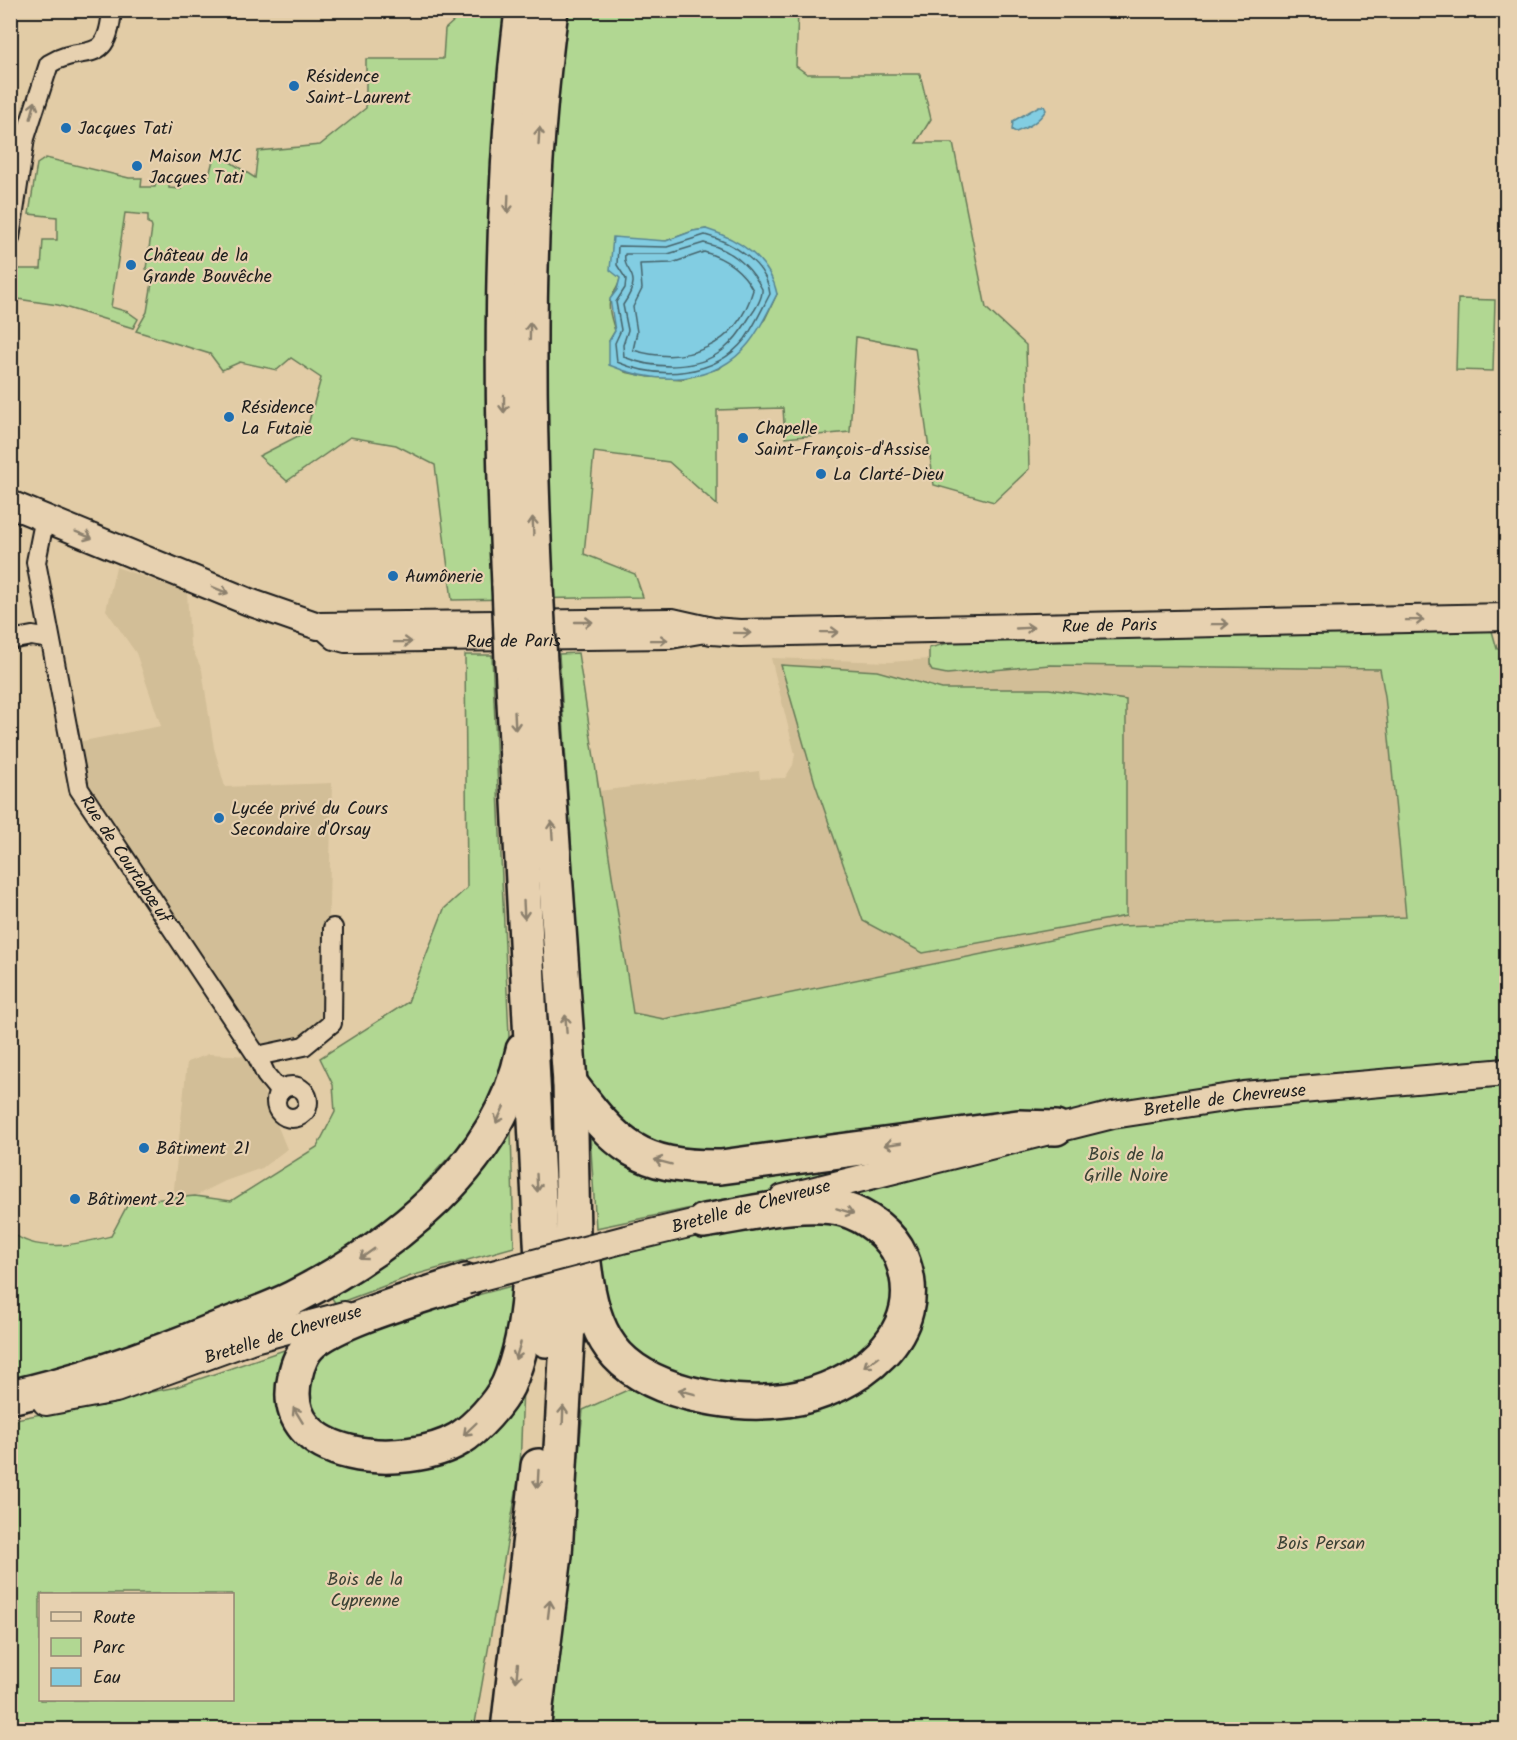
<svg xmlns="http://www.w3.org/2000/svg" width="1517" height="1740" font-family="Kalam,sans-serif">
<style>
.built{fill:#d2be97}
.green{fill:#b1d792;stroke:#667a57;stroke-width:1.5;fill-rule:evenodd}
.water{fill:#82cde2;stroke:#598693;stroke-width:1.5}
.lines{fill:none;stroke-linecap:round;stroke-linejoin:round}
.shore{stroke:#45636b;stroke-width:1.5}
.street-casing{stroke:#1c1c1c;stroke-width:22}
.secondary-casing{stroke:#1c1c1c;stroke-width:30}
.highway-casing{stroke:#1c1c1c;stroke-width:38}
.street{stroke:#e7d1b0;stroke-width:18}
.secondary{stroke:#e7d1b0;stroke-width:26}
.highway{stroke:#e7d1b0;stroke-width:33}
.secondary-bridge-casing{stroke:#1c1c1c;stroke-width:30;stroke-linecap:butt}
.highway-bridge-casing{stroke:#1c1c1c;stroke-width:38;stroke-linecap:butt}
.secondary-bridge{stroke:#e7d1b0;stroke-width:26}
.highway-bridge{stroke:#e7d1b0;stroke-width:33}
.oneway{stroke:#8c806d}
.poi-dot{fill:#1f6fb2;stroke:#e7d1b0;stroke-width:2}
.labels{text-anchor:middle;stroke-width:4.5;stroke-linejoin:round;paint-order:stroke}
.poi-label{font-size:18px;fill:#1c1c1c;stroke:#e7d1b0;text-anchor:start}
.street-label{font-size:18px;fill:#1c1c1c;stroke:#e7d1b0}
.park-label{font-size:18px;fill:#3a4134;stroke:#e7d1b0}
</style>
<rect width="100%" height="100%" fill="#e2cca6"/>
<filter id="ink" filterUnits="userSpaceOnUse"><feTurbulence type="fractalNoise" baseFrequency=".0167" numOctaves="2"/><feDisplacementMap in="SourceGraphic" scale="12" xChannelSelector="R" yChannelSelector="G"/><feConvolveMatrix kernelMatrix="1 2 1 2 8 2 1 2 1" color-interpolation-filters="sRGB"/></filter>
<g filter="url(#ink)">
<g class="built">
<polygon points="116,567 187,592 190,644 202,670 214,748 225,787 332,783 326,1022 296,1042 260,1048 88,788 78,742 161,726 136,653 106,610"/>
<polygon points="771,658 890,662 929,659 931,666 947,674 1050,665 1380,669 1385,696 1406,917 1119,926 664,1019 633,1014 599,791 759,771 760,779 785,778 793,765 795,754"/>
<polygon points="209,1054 249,1056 287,1149 262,1168 225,1181 195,1196 173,1198 187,1062"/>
</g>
<g class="green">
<path d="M528,10L798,11L796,66L807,74H920L931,119L916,143H953L986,308L1026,345L1029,469L994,502L934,485L915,348L856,337L850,432L785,438L783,408L717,410V505L669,462L594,452L584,554L635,574L643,597L452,600L435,465L396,445L350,437L287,481L259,456L306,432L321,378L291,358L277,370L240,362L222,370L210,354L136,331L147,312L154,271L146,269L152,228L151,224L148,223V215L125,213L111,307L128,312L138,319L133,328L58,305L11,298V269H41L43,240H57V217L29,214L37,164L46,158L129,178H142L141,187H155L157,179H169V188L181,189L182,180H200L201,174L209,176L215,152L255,178L258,151L320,145L366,108V59H443L445,29L465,11L500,14ZM706,229L777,294L765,319L720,368L683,379L649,377L625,372L609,341L615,331C613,323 607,309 610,301C612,293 619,288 620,278L617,273L644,241H666L693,231Z"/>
<polygon points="1458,299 1495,300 1493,371 1456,370"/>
<polygon points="1492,631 1497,649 1506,648 1506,1729 552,1730 583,1410 643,1383 829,1399 914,1297 830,1179 596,1228 559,654 578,653 633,1013 664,1019 1119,926 1406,917 1385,696 1380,669 1050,665 947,674 932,671 929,666 929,648 960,640"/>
<path d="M465,655H492L509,1036L506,1058L492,1101L464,1141L393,1217L350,1249L281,1286L145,1347L11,1386L10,1231C37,1255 79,1244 111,1236L129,1202L195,1196L231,1201L317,1147L335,1112L333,1085L320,1058L408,1002L444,909L467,888Z"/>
<polygon points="781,665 877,671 942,689 1049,689 1126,700 1126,916 923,953 863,921 815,783"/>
<polygon points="511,1130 514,1247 411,1276 336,1304 329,1294 391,1259 428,1224"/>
<path d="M841,1220C871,1236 884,1244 892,1278C894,1284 896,1290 897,1296C898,1359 791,1395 739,1391C694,1387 644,1368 614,1333C607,1325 599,1277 596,1263L628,1251L749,1224Z"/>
<path d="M515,1285V1319L489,1393L461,1419L403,1448L416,1466L523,1385L520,1470L474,1729L11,1730V1420L176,1387L287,1349L328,1341L379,1321ZM40,1594H232V1700H40Z"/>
</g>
<g class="water">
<path d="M1039,106H1044L1046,110C1038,122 1029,127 1016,132L1012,130L1013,121Z"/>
<path d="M706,229C739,239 770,259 777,294C768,311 761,328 749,343C715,386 656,385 609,365V341L615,331L610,299L617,290L620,278L610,270L613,237L666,241L693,231Z"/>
</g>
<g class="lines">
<g class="shore">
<path d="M705,235C732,242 767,263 770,294C762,309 755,325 745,339C715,377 659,380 617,362L615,343L621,330L616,302L625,288L626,279L617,265L618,246L667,247Z"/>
<path d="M704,243C730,249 750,265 762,289C763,298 755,310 749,318C742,330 734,341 723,350C697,371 653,369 624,357L623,345L628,330L623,305C646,271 622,275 625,254H668Z"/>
<path d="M704,252C725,258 743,271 753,290C737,347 686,366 633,350L637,332L633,307L642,289L640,264L672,263Z"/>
</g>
<defs>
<g id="street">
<path d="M10,238L25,138L49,64C84,42 107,70 112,10"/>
<path id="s1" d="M43,527L36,562L79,789L257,1056L266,1075L280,1092"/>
<path id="s2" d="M318,626L334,640L345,643L671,639L706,633"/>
<polyline points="10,640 32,636 50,639"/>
<polyline points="257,1056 304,1046 332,1023 333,928"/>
<circle cx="292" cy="1102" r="16"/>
</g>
<g id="secondary">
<path id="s3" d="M10,504L249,602L318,626L672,622L712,631L740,633L1506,617"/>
<path id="s4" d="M783,1198L1113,1115L1244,1095L1506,1072"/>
<polyline points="626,1239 722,1216"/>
<polyline points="46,1402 116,1389 254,1339 344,1315"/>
</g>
<g id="highway">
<path d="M509,585C500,398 499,197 522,10"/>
<path d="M536,585C527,394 525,200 551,10"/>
<polyline points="512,662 546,1340"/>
<path d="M570,1083C617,1146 638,1168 721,1167L1018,1127L1056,1128"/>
<path d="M584,1263C593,1336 613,1373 688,1393C721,1401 752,1405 787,1400C855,1390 933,1334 901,1257C891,1234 867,1216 843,1209C803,1199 745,1215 704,1221"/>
<path d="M466,1281C425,1296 344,1317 313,1342C303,1350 297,1365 295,1377C275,1464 408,1470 459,1439C477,1428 499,1403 508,1385C521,1355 527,1319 529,1287"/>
<path d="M10,1397C82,1381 150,1357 217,1329C242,1319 269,1310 293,1298C393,1247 499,1166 523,1050"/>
<polyline points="508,1730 538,1466"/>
<polyline points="533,1730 555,1555 573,1235 570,1083 540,662"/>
</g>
</defs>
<use href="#street" class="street-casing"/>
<use href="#secondary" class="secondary-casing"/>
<use href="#highway" class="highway-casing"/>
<use href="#street" class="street"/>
<use href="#secondary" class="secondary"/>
<use href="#highway" class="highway"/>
<defs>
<polyline id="secondary-bridge" points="466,1281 626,1239"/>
<g id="highway-bridge">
<polyline points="509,585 512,662"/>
<polyline points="536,585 540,662"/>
</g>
</defs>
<use href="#secondary-bridge" class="secondary-bridge-casing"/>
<use href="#highway-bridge" class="highway-bridge-casing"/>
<use href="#secondary-bridge" class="secondary-bridge"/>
<use href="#highway-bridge" class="highway-bridge"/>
</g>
<defs><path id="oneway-shaft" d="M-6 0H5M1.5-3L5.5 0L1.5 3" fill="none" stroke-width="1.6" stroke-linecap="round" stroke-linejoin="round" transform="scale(1.5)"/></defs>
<g class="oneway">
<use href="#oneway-shaft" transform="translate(33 110) rotate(-75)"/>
<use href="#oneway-shaft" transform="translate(539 136) rotate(-87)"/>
<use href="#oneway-shaft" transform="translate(508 204) rotate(92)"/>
<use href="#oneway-shaft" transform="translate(530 331) rotate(-89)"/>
<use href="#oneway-shaft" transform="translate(504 404) rotate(90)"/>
<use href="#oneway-shaft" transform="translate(533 526) rotate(-93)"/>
<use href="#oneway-shaft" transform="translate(84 535) rotate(22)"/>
<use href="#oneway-shaft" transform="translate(220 590) rotate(22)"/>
<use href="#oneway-shaft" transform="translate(1415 620) rotate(-1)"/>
<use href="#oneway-shaft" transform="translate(584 622)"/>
<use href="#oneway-shaft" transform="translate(1220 624) rotate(-1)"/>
<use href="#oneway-shaft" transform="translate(1025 628) rotate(-3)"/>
<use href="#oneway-shaft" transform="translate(830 632) rotate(-1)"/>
<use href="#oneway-shaft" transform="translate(742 633) rotate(1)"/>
<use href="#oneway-shaft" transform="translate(659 640) rotate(-1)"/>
<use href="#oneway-shaft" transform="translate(403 642) rotate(-1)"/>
<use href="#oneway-shaft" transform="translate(515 721) rotate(87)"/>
<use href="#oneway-shaft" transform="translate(552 830) rotate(-94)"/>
<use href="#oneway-shaft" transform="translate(524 910) rotate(87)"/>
<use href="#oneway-shaft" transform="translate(566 1024) rotate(-94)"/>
<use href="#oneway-shaft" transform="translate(500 1115) rotate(115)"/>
<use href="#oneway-shaft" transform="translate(893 1144) rotate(172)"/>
<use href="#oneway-shaft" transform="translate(663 1162) rotate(-165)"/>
<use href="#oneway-shaft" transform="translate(537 1183) rotate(87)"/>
<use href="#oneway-shaft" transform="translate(845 1211) rotate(17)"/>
<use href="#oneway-shaft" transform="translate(367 1254) rotate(145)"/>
<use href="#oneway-shaft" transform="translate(518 1351) rotate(107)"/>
<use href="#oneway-shaft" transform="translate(871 1362) rotate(144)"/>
<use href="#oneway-shaft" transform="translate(687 1392) rotate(-165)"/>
<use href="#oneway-shaft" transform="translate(298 1415) rotate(-121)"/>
<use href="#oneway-shaft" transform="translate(563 1415) rotate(-88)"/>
<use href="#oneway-shaft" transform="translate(470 1429) rotate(136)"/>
<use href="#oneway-shaft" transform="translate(538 1479) rotate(93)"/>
<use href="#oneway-shaft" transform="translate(549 1609) rotate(-83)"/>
<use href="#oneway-shaft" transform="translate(517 1673) rotate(96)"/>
</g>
</g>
<g class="poi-dot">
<circle cx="294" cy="86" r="6"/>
<circle cx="66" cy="128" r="6"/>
<circle cx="137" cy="166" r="6"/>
<circle cx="131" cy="265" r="6"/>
<circle cx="229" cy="417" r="6"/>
<circle cx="743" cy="438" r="6"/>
<circle cx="821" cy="474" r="6"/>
<circle cx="393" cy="576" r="6"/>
<circle cx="219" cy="818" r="6"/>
<circle cx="144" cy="1148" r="6"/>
<circle cx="75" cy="1199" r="6"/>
</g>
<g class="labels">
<g class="poi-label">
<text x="306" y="82">Résidence<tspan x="306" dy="21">Saint-Laurent</tspan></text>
<text x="78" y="134">Jacques Tati</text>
<text x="149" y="162">Maison MJC<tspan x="149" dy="21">Jacques Tati</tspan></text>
<text x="143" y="261">Château de la<tspan x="143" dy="21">Grande Bouvêche</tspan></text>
<text x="241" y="413">Résidence<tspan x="241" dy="21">La Futaie</tspan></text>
<text x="755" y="434">Chapelle<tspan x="755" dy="21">Saint-François-d'Assise</tspan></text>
<text x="833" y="480">La Clarté-Dieu</text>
<text x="405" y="582">Aumônerie</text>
<text x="231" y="814">Lycée privé du Cours<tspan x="231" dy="21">Secondaire d'Orsay</tspan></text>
<text x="156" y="1154">Bâtiment 21</text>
<text x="87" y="1205">Bâtiment 22</text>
</g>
<g class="street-label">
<text dy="6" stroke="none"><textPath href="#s3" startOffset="1124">Rue de Paris</textPath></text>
<text dy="6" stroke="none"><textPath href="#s2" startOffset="201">Rue de Paris</textPath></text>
<text dy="6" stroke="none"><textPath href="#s1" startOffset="351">Rue de Courtabœuf</textPath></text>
<text dy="6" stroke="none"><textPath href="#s4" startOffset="453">Bretelle de Chevreuse</textPath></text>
<text transform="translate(751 1206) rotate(-15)" y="6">Bretelle de Chevreuse</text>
<text transform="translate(283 1334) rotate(-17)" y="6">Bretelle de Chevreuse</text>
</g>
<g class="park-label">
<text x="1126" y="1160">Bois de la<tspan x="1126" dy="21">Grille Noire</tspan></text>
<text x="1321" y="1549">Bois Persan</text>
<text x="365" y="1585">Bois de la<tspan x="365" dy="21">Cyprenne</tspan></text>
</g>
</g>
<rect width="1517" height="1740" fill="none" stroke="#e7d1b0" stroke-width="36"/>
<rect x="18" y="18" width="1481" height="1704" fill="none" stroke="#1c1c1c" stroke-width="2" filter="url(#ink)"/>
<rect x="39" y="1593" width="195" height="108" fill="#e7d1b0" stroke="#968975" stroke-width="1.5"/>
<rect x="51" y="1612" width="30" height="9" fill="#e7d1b0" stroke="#968975" stroke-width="1.5"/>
<text x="93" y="1623" font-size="18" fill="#1c1c1c">Route</text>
<rect x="51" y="1638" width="30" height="18" fill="#b1d792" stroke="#968975" stroke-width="1.5"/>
<text x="93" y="1653" font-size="18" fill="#1c1c1c">Parc</text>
<rect x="51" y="1668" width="30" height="18" fill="#82cde2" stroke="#968975" stroke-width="1.5"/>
<text x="93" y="1683" font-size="18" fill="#1c1c1c">Eau</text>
</svg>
